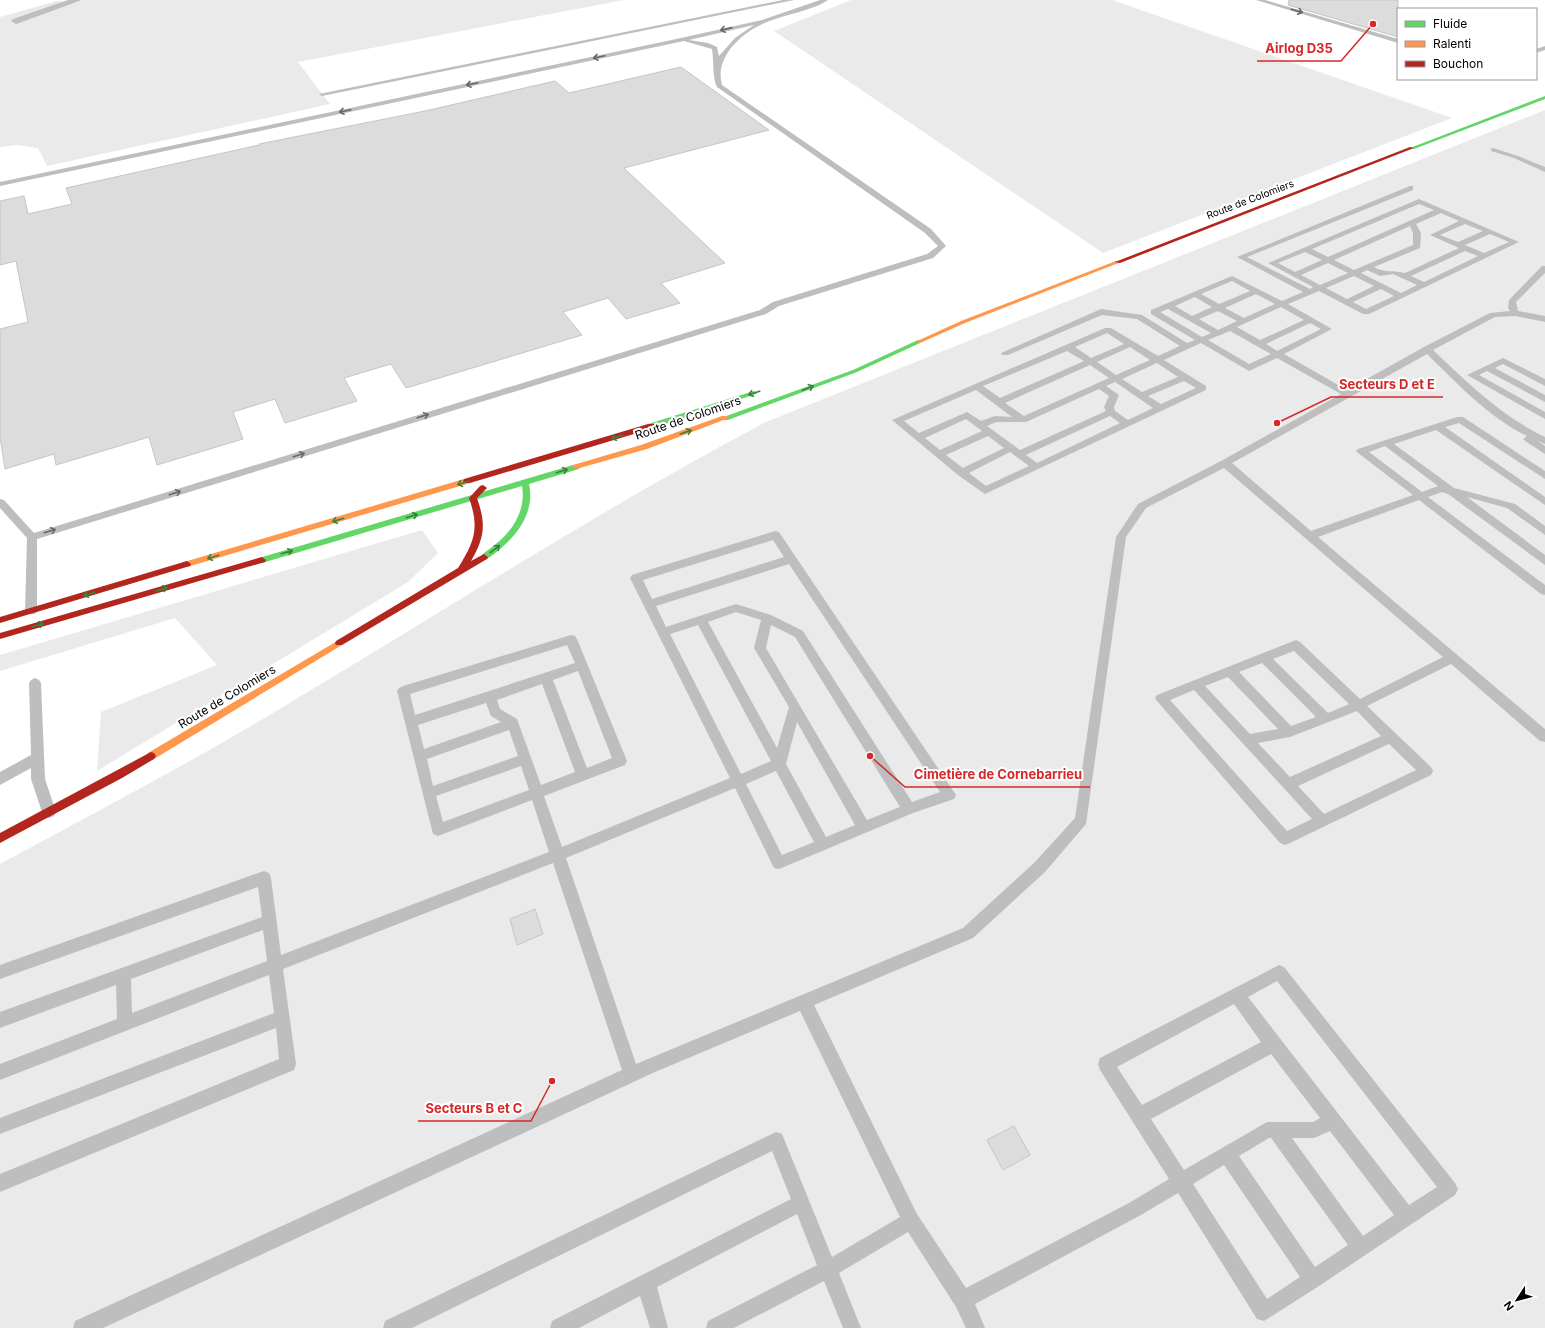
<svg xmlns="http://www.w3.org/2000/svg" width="1545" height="1328" font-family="Inter,sans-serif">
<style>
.green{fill:#eaeaea}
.building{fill:#dcdcdc;stroke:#c5c5c5}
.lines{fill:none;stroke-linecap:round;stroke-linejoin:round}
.lane{fill:#bebebe;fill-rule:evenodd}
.street{fill:#bebebe;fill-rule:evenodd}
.fast{fill:#63d668;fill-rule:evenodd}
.slow{fill:#ff974d;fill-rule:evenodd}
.jam{fill:#b3261e;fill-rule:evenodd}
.oneway{stroke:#686868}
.oneway2{stroke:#3b803e}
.labels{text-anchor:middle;stroke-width:4;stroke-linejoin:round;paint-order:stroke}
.far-street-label{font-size:10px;fill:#000;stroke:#fff}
.street-label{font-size:12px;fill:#000;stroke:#fff}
.leader{fill:none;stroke:#d62828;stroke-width:1.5}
.callout-dot{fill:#d62828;stroke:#fff;stroke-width:1.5}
.callout-label{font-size:13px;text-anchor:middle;font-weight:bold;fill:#d62828;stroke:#fff;stroke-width:4;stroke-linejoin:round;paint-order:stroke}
</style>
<rect width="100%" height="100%" fill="#fff"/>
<g class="green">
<polygon points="84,0 624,0 298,62 330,104 47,166 38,148 17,145 0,147 0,17 57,1 75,3"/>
<polygon points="851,0 1112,0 1452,118 1103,253 774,31"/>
<path d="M1545,110V1328H0V864C98,811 196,760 291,702C449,608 603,508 766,422Z"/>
<polygon points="422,530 438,553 408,582 97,771 101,712 217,665 175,618 0,671 0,655"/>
</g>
<g class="building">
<polygon points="1289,0 1398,0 1398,37 1288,5"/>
<polygon points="681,67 769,130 624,168 725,263 661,283 680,303 626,319 608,298 563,312 582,335 406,388 391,364 344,378 357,401 285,423 275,399 233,412 243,439 157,465 149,437 56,465 54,454 5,469 0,437 0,329 28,322 16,261 0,265 0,201 24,196 28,214 72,204 66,188 259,145 259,144 425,111 555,81 569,93"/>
<polygon points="535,909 543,934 517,945 510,919"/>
<polygon points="1014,1126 1030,1155 1003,1170 987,1140"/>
</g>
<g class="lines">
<g class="lane">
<polygon points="783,0 794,0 322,96 319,94"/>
<path d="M820,0H828C814,10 784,15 767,22C742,32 714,57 722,85L931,229L946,246L933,258L779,306L766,314L37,539V611L35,614H27L25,611L27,538L0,508V499L4,500L34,533L760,310L773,302L927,254L938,246L925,233L717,87C712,77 714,61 712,49L684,41L0,186V182L681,38L762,20ZM754,25L735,38L719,56L717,47L708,43L689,40Z"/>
<polygon points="1256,0 1265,0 1398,39 1398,43"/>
<polygon points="1545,46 1545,50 1536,53 1536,49"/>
<polygon points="1493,148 1518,156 1545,167 1545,172 1514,158 1491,151 1491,149"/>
<path d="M1410,186H1413V190L1247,257L1310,289L1313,287L1268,263L1419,199L1519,242L1369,314H1363L1319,291L1288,304L1332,329L1284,354L1347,390L1424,347L1490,313L1510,311L1508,308L1509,300L1542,266H1545V273L1516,302L1518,311L1545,316V322L1515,316L1495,317L1433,350C1468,383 1501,416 1545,437V444L1538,441L1545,446V454L1525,441L1523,439L1527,436C1488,417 1457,383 1427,354L1232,463L1311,531L1413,495L1358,453L1356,451L1358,449L1457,417H1463L1545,471V479L1459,423L1445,427L1545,497V505L1436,430L1394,444L1454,488L1515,504L1545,526V535L1507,508L1467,497L1545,555V565L1448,494L1442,492L1428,497L1545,585V595L1541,594L1419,500L1318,537L1545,729V742L1540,741L1451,664L1367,706L1431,767L1433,771L1431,775L1290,843L1285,845L1280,843L1157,701L1155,698L1157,695L1296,640L1300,642L1360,699L1443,657L1224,468L1146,508L1126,537L1086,824L1045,872L973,938L814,1005L917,1214L966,1288L1129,1203L1169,1179L1100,1070L1098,1064L1100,1058L1279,965L1284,967L1455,1183L1458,1189L1455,1195L1319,1286L1264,1321L1257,1319L1178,1193L1141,1215L975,1304L985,1328H966L956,1307L908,1232L839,1273L861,1328H843L824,1281L734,1328H706L708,1321L817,1265L797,1214L657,1287L668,1328H650L640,1296L579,1328H550L552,1321L791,1199L772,1151L412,1328H383L385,1321L776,1132L782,1134L832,1257L900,1217L800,1011L655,1072L103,1328H73L75,1321L622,1070L553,863L283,969L296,1064L294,1070L0,1192V1174L279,1059L276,1028L0,1134V1118L274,1013L269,975L0,1080V1064L117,1019L116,985L0,1028V1012L262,917L258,887L0,979V965L264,871L269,873L271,878L281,955L549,852L532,800L438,836L433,834L397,691L399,688L403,686L571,635L575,636L577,639L627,761L625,765L544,796L562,847L730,778L630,578L632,575L775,531L779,532L956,795L954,799L913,813L779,869L774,868L735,788L566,858L636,1064L963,928L1035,862L1075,818L1116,537L1138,504L1221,461L1341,394L1277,358L1249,371L1201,343L1164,360L1206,386V390L985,494L958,475L892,420L1105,328H1111L1158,356L1180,346L1137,319L1102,315L1008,355H1002L1001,353L1101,309L1142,315L1187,343L1195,340L1151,314V310L1232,276L1282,301L1303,292L1237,257ZM1419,204L1434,210L1328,257L1312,249ZM1441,213L1459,221L1430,235L1459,248L1405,273C1394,270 1383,273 1374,267L1420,248L1421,233L1416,224ZM1465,224L1483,231L1458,242L1440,235ZM1410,226L1413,233V245L1354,270L1334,260ZM1490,234L1509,242L1484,253L1465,245ZM1465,251L1478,256L1424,282L1411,276ZM1305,252L1322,260L1295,272L1278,263ZM1328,263L1348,273L1320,285L1301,275ZM1367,270L1380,276L1393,274L1417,285L1401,293L1361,273ZM1354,276L1374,286L1347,299L1326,288ZM1232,281L1250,291L1219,304L1201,294ZM1381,289L1394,296L1366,309L1353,302ZM1256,294L1275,304L1244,318L1225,308ZM1195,297L1212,307L1192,316L1175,306ZM1281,307L1304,320L1260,340L1237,327ZM1168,309L1211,333L1202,337L1160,312ZM1218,311L1237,321L1218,330L1199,319ZM1310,323L1321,329L1277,351L1266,344ZM1230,331L1271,354L1249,364L1208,340ZM1107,333L1124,344L1091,358L1075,347ZM1130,347L1150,360L1116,375L1097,362ZM1067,351L1084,361L1000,398L983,386ZM1157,363L1178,377L1142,392L1122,379ZM1090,365L1109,378L1024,416L1005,403ZM1184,381L1196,388L1161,404L1148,396ZM1115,382L1153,408L1128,420L1115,411L1114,407L1119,395L1106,386ZM1099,389L1109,396L1104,407L1106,411L1020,450L987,426L996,422H1026ZM976,390L1012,417L995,416L981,421L967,412L919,433L904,421ZM1110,416L1120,423L1037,463L1026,455ZM966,419L982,431L940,450L925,438ZM988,436L1004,448L963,468L946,455ZM1385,446L1438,486L1422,492L1369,452ZM1010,452L1029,466L986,486L969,473ZM773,540L784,557L652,599L643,580ZM789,564L940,792L912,802L803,631L771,615L736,604L666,627L656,606ZM736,612L761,620L754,648L789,707L777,748L708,622ZM698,625L771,761L741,774L670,634ZM771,625L795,637L900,807L867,820L766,648ZM567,645L575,663L415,715L410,694ZM1294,651L1349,704L1328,713L1273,659ZM1262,663L1316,717L1291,726L1239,672ZM578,671L612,758L587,768L553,680ZM1228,677L1278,729L1250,734L1205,686ZM542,684L575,772L541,785L517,719L500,709L497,700ZM1194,690L1312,819L1287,831L1170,700ZM486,703L491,716L501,722L424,749L418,725ZM1357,711L1381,736L1290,777L1258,743L1290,737ZM797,722L855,825L826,837L786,764ZM509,730L518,756L433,786L427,759ZM1389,744L1416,770L1324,814L1298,786ZM521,766L529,790L443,822L436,796ZM776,771L814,842L782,855L746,784ZM263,930L267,961L132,1013L131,979ZM1277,981L1437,1187L1409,1205L1248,997ZM1234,1004L1261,1042L1142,1105L1117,1067ZM1271,1054L1320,1118L1313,1122H1267L1184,1170L1151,1119ZM1330,1131L1394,1215L1363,1236L1292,1138H1314ZM1269,1138H1271L1348,1245L1315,1267L1239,1156ZM1224,1165L1300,1277L1267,1299L1193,1184Z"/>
<polygon points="1503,358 1545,379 1545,386 1503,364 1495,368 1545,395 1545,402 1487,371 1479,375 1545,412 1545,419 1467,375"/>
<polygon points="35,678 39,680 41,683 45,779 56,812 54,816 49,818 44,816 42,812 31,779 31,768 0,785 0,772 31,755 29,683 31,680"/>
</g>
<polygon class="street" points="68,0 82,0 19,23 16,24 11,21 13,19"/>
<g class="fast">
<polygon points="1545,96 1545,99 1414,149 1410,148"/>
<polygon points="918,340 921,342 920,343 857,372 728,420 722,420 721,418 853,370"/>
<polygon points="754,391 757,393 756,394 654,428 648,428 647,426 648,424"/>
<path d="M573,465H576L580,467L579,469L529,484C536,516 512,542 487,559L484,560L480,557C484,552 492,548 497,543C514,529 526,509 522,486L262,563L258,560L259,558Z"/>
</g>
<g class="slow">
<polygon points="1116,261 1121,262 965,323 920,343 915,342 961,321"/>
<polygon points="722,416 728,416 729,418 647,449 576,469 572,467 573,465 641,445"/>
<polygon points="464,479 470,479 471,481 470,483 187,567 183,564 184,562"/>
<polygon points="339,640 342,641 343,643 342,645 154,759 151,760 148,759 146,756 148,753"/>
</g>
<g class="jam">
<polygon points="1410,147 1414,148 1120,263 1115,262"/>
<polygon points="648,424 654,424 655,426 654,428 470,483 464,483 463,481 464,479"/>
<path d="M483,485L487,488L477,498C486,524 485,537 471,561L484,554L488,557L487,559L342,645H336L335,643L336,641L458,568C474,542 480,529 469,498L480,486Z"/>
<polygon points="262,557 266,560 265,562 0,639 0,633"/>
<polygon points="187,561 191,564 190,566 0,623 0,617"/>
<polygon points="151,752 154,753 156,756 154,759 122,778 0,843 0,833"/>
</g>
</g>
<defs><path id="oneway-shaft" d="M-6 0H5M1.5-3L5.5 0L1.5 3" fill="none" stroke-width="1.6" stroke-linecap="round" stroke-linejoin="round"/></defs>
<g class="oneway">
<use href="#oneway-shaft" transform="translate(1297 11) rotate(16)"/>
<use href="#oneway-shaft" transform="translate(726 29) rotate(167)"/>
<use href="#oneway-shaft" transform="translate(599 57) rotate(168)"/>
<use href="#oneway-shaft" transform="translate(472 84) rotate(168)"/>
<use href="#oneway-shaft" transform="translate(345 111) rotate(168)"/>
<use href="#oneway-shaft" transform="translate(423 416) rotate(-17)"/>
<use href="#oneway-shaft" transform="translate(299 455) rotate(-17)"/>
<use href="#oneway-shaft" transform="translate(175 493) rotate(-17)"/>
<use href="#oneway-shaft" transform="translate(50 531) rotate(-17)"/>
</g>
<g class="oneway2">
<use href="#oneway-shaft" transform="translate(808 388) rotate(-21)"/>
<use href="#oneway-shaft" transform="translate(754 393) rotate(162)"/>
<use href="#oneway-shaft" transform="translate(686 432) rotate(-19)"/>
<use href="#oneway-shaft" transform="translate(617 437) rotate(164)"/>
<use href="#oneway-shaft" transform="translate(562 471) rotate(-17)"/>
<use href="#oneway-shaft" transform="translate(463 483) rotate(163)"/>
<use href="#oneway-shaft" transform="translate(412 516) rotate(-17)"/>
<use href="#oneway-shaft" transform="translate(338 520) rotate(163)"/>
<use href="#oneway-shaft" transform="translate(495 549) rotate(-38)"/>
<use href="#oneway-shaft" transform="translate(287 552) rotate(-16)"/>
<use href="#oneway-shaft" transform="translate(213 557) rotate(163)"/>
<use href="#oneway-shaft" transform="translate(162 589) rotate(-16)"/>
<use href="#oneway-shaft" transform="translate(89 594) rotate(163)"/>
<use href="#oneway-shaft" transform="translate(38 625) rotate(-16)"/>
</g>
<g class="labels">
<g class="far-street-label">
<text transform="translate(1250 199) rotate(-21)" y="4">Route de Colomiers</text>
</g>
<g class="street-label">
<text transform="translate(688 418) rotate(-19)" y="4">Route de Colomiers</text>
<text transform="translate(227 697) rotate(-31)" y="4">Route de Colomiers</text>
</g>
</g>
<path class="leader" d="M1373 24L1341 61H1257M1277 423L1331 397H1443M870 756L905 787H1090M552 1081L531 1121H418"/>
<g class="callout-dot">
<circle cx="1373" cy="24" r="4"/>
<circle cx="1277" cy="423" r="4"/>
<circle cx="870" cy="756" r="4"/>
<circle cx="552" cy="1081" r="4"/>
</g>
<g class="callout-label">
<text x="1299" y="53">Airlog D35</text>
<text x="1387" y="389">Secteurs D et E</text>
<text x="998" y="779">Cimetière de Cornebarrieu</text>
<text x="474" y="1113">Secteurs B et C</text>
</g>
<rect x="1397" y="8" width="140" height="72" fill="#ffffff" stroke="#999999"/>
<rect x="1405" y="21" width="20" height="6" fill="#63d668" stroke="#999999"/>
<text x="1433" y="28" font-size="12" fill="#000000">Fluide</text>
<rect x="1405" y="41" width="20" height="6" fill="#ff974d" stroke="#999999"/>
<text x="1433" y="48" font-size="12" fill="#000000">Ralenti</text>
<rect x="1405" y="61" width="20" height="6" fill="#b3261e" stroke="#999999"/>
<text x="1433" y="68" font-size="12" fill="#000000">Bouchon</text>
<g transform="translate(1517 1300) rotate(234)" stroke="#ffffff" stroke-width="3" paint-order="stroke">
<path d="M0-3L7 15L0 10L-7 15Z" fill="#000000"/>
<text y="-6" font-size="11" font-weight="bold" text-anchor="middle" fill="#000000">N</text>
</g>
</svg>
